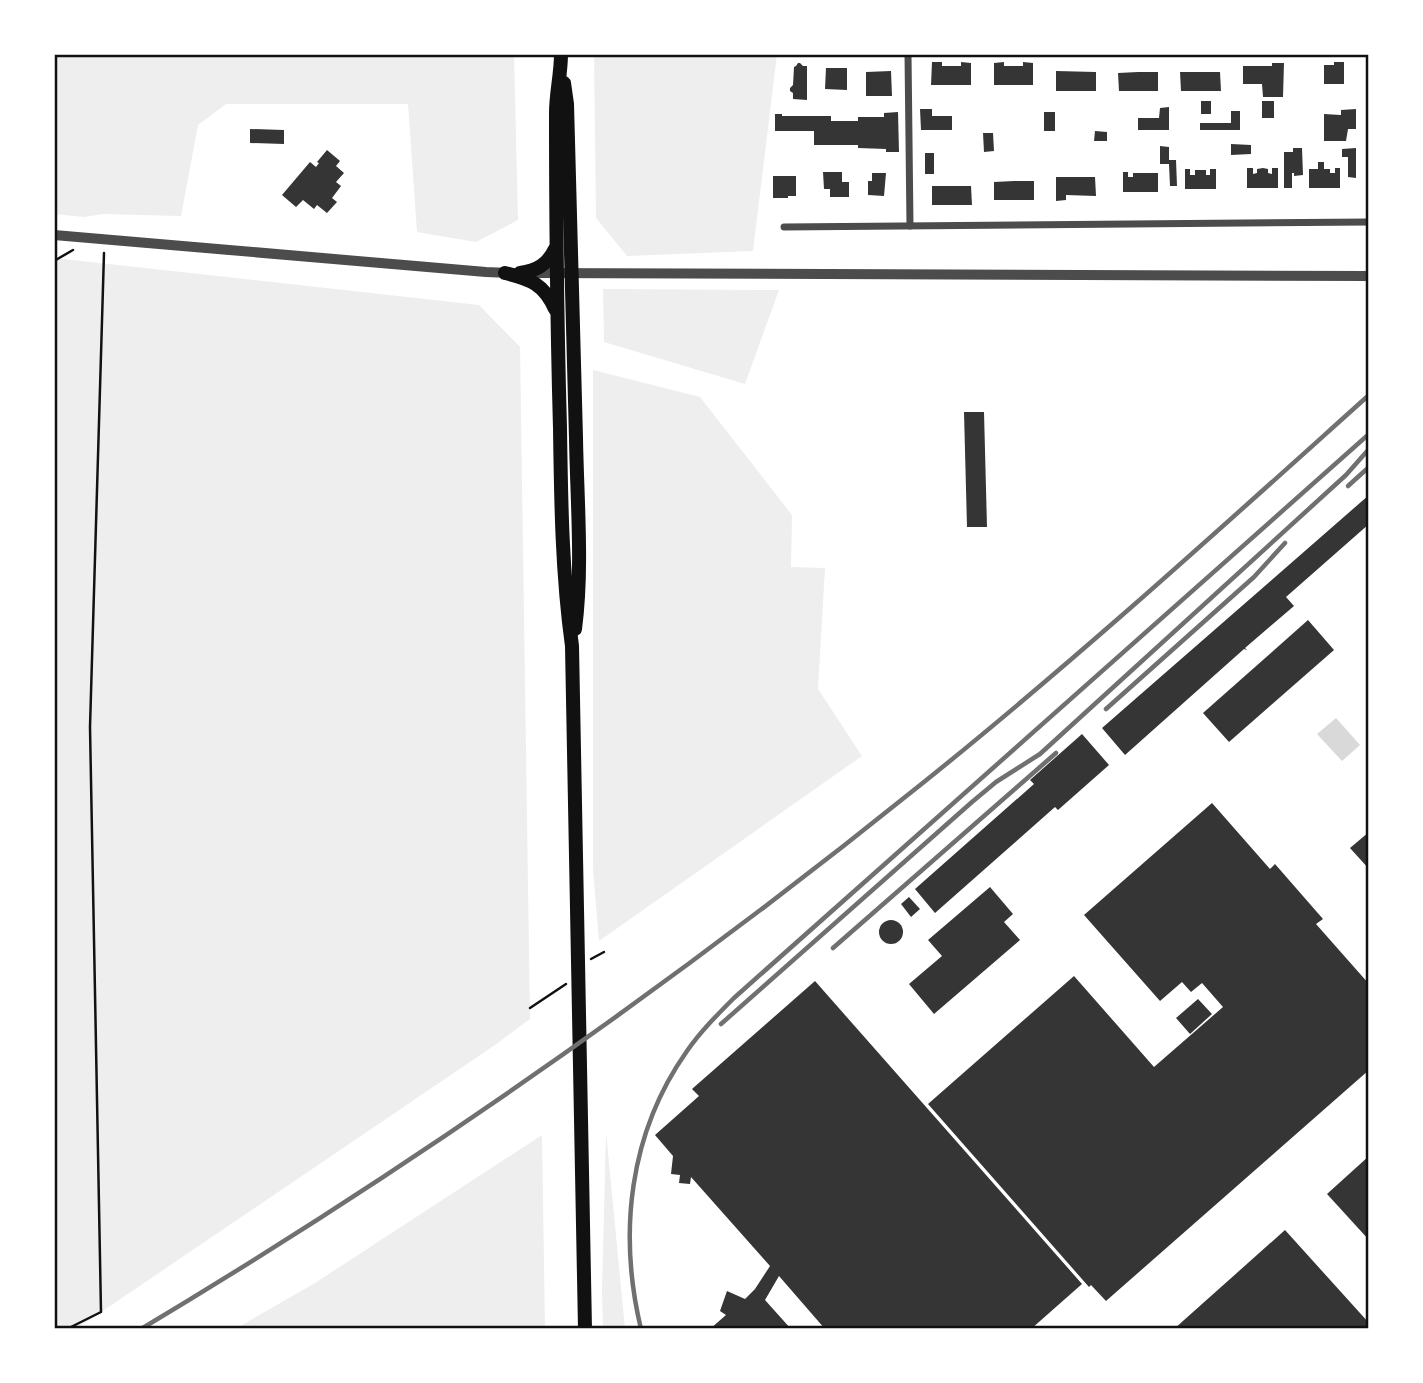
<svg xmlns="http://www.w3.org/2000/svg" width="1423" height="1383" font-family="'Roboto Condensed',sans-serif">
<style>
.green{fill:#eee}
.water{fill:#d9d9d9}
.building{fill:#353535}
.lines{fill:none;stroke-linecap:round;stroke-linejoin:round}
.path{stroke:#111;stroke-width:2.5}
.minor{stroke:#4c4c4c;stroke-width:7}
.tertiary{stroke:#4c4c4c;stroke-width:10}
.trunk{stroke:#111;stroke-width:14}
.rail{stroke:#707070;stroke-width:4.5}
.neatline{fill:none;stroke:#111;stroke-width:2.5}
</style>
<rect width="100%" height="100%" fill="#fff"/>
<g class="green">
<polygon points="54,54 514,54 518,220 476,242 417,232 408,104 226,104 198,125 181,216 103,214 84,217 54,214"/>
<polygon points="594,54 777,54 753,251 627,256 596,218"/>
<polygon points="54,258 479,305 520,347 530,1019 495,1045 88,1321 73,1329 54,1329"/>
<polygon points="603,289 779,290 745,384 604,342"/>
<polygon points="593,370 700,397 792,515 791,567 825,568 818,689 862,756 599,941 593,869"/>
<polygon points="606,1132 625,1329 603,1329 602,1290"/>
<polygon points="542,1135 545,1329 235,1329 315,1283"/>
</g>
<polygon class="water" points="1336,718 1360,745 1342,761 1317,734"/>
<g class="building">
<polygon points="932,62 942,62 942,66 961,66 961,62 971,63 971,85 931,85"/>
<polygon points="1004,62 1004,66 1023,66 1023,62 1033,63 1033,85 994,85 994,63"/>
<polygon points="1334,62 1344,62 1344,84 1324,84 1324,65 1334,65"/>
<polygon points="798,63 800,63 803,66 807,66 807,100 793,99 793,93 790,91 790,88 793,85 794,67 796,66"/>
<polygon points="1272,63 1284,63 1283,97 1263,97 1262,84 1243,84 1243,66 1272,66"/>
<polygon points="826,68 847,68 847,90 825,89"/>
<polygon points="891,71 892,96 866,96 866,72"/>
<polygon points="1056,71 1096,72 1096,91 1056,91"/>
<polygon points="1138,72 1158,72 1158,91 1119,91 1118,73"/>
<polygon points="1180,72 1220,72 1221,91 1181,91"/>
<rect x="1201" y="101" width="10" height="13"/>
<rect x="1262" y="101" width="12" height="17"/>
<polygon points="1169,107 1169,130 1138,130 1138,118 1159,118 1160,108"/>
<polygon points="920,109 932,109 932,116 952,116 952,130 921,130"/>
<polygon points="1356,109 1356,129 1348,129 1346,141 1324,141 1324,114 1341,115 1341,110"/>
<polygon points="1231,111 1240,111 1240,130 1200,130 1200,123 1231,123"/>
<polygon points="898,112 899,152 886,152 886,149 858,148 858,145 814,145 814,131 775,131 775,114 782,114 782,116 831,116 831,121 858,121 858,117 884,117 884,113"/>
<rect x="1044" y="112" width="11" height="19"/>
<polygon points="250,129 284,130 284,144 250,143"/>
<polygon points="1095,131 1107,132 1107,141 1094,141"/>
<polygon points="983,133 993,133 994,151 984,152"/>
<polygon points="1231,144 1251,145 1251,154 1231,155"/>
<polygon points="1160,146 1169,147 1169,160 1176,160 1177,186 1170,186 1169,164 1160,164"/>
<polygon points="1293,148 1302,148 1303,175 1294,176 1294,173 1292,173 1292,188 1284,188 1284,152 1293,152"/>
<polygon points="1356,148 1356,178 1348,177 1348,157 1342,157 1342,149"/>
<polygon points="327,150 340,161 336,166 344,173 336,182 341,186 332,198 337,202 327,213 317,205 314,209 303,200 296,207 282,195 310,162 316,167 319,163 317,162"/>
<rect x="925" y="153" width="9" height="21"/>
<polygon points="1318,162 1324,162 1324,169 1330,169 1330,173 1335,173 1335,168 1340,168 1340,188 1309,188 1309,169 1318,169"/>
<polygon points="1247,168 1253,168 1253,174 1257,173 1257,169 1263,168 1268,169 1268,173 1272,174 1272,168 1278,168 1278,188 1247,188"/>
<polygon points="1185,169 1190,169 1190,175 1195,175 1195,170 1206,170 1206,175 1210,175 1210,169 1216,169 1216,189 1185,189"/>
<polygon points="823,172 842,172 842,182 849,182 849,197 830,197 830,189 824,189"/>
<polygon points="1123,172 1128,172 1128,177 1133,177 1133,173 1158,173 1158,192 1123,192"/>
<polygon points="872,173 886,173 884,196 868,195 868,181 872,181"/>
<polygon points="773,176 796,176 796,196 788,196 788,198 773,198"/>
<polygon points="1056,177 1095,177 1096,196 1066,195 1066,200 1056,201"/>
<polygon points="1014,181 1034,181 1034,200 994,200 994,182"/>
<polygon points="932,186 971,186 972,205 932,205"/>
<polygon points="964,412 984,412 987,527 967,527"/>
<polygon points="1369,495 1369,524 1286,597 1294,606 1245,648 1247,650 1244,649 1125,755 1102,728"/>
<polygon points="1308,620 1334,650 1229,742 1203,713"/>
<polygon points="1082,734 1109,765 1058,810 1055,807 935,913 915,889 1034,784 1030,780"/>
<polygon points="1212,803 1270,869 1275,864 1323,919 1316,924 1369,984 1369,1070 1106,1301 1091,1285 1089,1287 928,1104 1074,976 1154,1067 1223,1007 1202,983 1191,992 1182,982 1160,1001 1084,915"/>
<polygon points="1369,832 1369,869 1350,848"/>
<polygon points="990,887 1013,914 1004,922 1020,940 934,1014 909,984 942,956 928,940"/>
<polygon points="909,897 920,909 911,917 901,904"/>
<circle cx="891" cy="932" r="12"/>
<polygon points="815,981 1082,1284 1031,1329 825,1329 779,1276 765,1300 791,1329 710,1329 726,1315 720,1311 727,1291 745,1299 755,1289 770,1266 691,1177 690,1184 679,1183 680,1175 671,1174 673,1156 655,1135 699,1096 692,1089"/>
<polygon points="1198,999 1212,1014 1190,1034 1176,1018"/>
<polygon points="1369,1156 1369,1240 1327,1194"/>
<polygon points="1285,1230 1369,1323 1369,1329 1174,1329"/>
</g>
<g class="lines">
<g class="path">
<polyline points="54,261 73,250"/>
<polyline points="591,959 604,952"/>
<polyline points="530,1008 566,984"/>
<polyline points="67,1329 101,1312 90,727 104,253"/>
</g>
<g class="minor">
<polyline points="908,54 910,226"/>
<polyline points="784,227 1369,222"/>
</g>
<g class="tertiary">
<polyline points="54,235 486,272 512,273"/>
<polyline points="528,273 1369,276"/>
</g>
<g class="trunk">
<path d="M561,54C561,74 556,93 556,113C556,218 557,323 560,428C561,501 562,574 572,646L585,1329"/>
<path d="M564,83L567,104C571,216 574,327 576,438C577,500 583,568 575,629"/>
<path d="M505,273C530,279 544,284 555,309"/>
<path d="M520,273C537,271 548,264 555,249"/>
</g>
<g class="rail">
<polyline points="1348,486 1369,467"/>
<polyline points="1106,709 1254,577 1285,543"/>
<polyline points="833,948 1056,753"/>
<polyline points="721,1024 972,802 996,782 1040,754 1346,475 1369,449"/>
<path d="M141,1329C415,1165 676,982 924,782C1077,659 1222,527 1369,395"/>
<path d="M641,1329C618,1233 629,1133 687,1051C700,1032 717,1015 734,998L1369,434"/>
</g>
</g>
<rect width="1423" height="1383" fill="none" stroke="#ffffff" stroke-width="112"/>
<rect x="56" y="56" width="1311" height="1271" class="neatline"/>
</svg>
